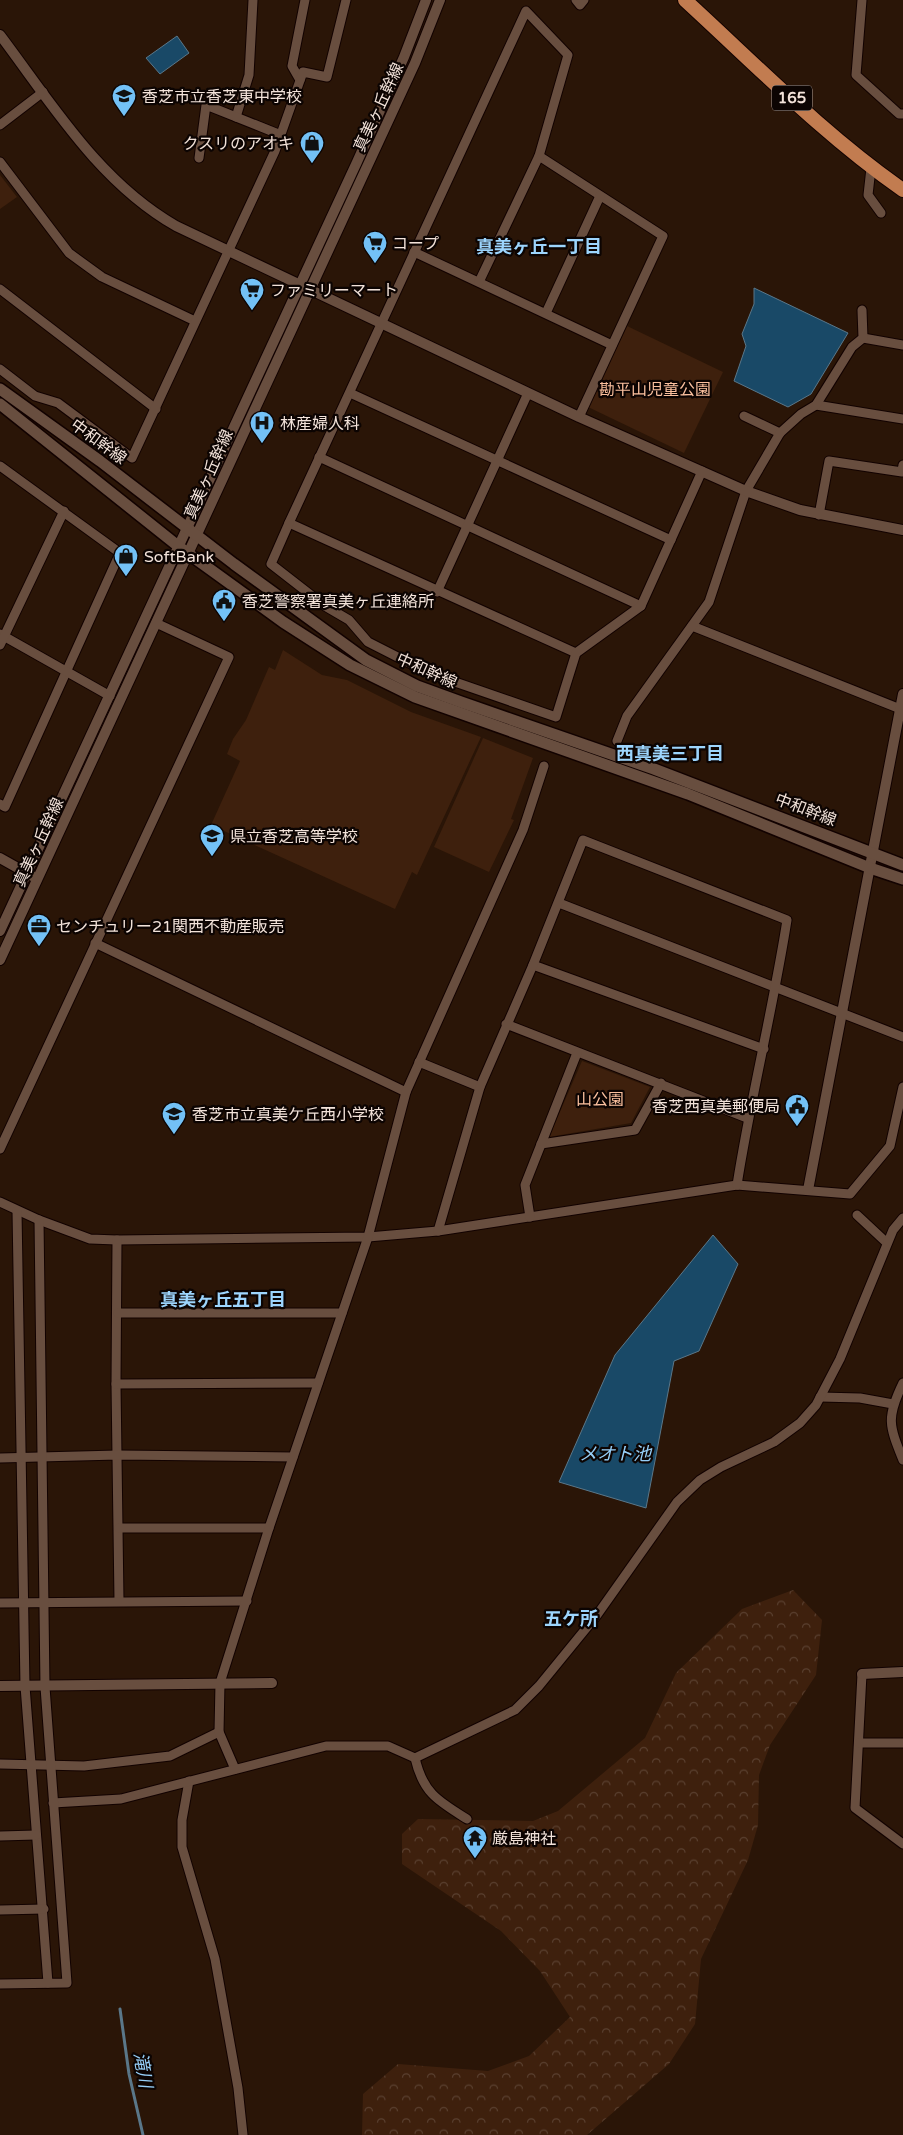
<svg xmlns="http://www.w3.org/2000/svg" width="903" height="2135" font-family="'Varela Round','Noto Sans JP',sans-serif">
<style>
.forest{fill:url(#forest-crowns)}
.green{fill:#3e200d}
.water{fill:#194967;stroke:#5a7789}
.lines{fill:none;stroke-linecap:round;stroke-linejoin:round}
.stream{stroke:#5a7789;stroke-width:3}
.minor-casing{stroke:#120200;stroke-width:11}
.tertiary-casing{stroke:#120200;stroke-width:12}
.secondary-casing{stroke:#120200;stroke-width:14}
.trunk-casing{stroke:#120200;stroke-width:16}
.minor{stroke:#684e3f;stroke-width:9}
.tertiary{stroke:#684e3f;stroke-width:10}
.secondary{stroke:#684e3f;stroke-width:11}
.trunk{stroke:#c27c50;stroke-width:14}
.labels{text-anchor:middle;stroke-width:4.5;stroke-linejoin:round;paint-order:stroke}
.shield{fill:#0c0402;stroke:#ad9f98;stroke-width:1}
.shield-label{font-size:15px;font-weight:bold;fill:#f2e2d9}
.poi-label{font-size:16px;fill:#f2e2d9;stroke:#0c0402;text-anchor:start}
.street-label{font-size:16px;fill:#f2e2d9;stroke:#0c0402}
.park-label{font-size:16px;fill:#fbc09e;stroke:#0c0402}
.neighbourhood-label{font-size:18px;font-weight:bold;fill:#9dd5fd;stroke:#0c0402}
.water-label{font-size:18px;font-style:italic;fill:#96cef7;stroke:#0c0402}
</style>
<defs>
<pattern id="forest-crowns" width="20" height="18" patternUnits="userSpaceOnUse" patternTransform="scale(1.25)"><rect width="20" height="18" fill="#3e200d"/><path d="M2 6a3 3 0 1 1 6 0M12 15a3 3 0 1 1 6 0" fill="none" stroke="#5a4030"/></pattern>
</defs>
<rect width="100%" height="100%" fill="#2a1507"/>
<polygon class="forest" points="793,1590 822,1620 816,1675 770,1745 759,1775 758,1825 748,1860 701,1959 695,2024 669,2064 587,2135 362,2135 363,2094 398,2064 488,2071 529,2056 570,2017 540,1971 501,1931 402,1864 402,1834 418,1819 533,1821 558,1811 645,1738 676,1673 742,1609"/>
<g class="green">
<polygon points="0,175 17,197 0,209"/>
<polygon points="627,326 723,372 684,453 588,407"/>
<polygon points="283,650 322,675 347,680 411,712 481,737 417,875 412,872 395,909 211,825 240,761 227,754 233,739 246,720 269,667 275,670"/>
<polygon points="483,738 533,758 511,819 514,820 489,872 434,847"/>
<polygon points="582,1061 650,1087 631,1123 549,1137"/>
</g>
<g class="water">
<polygon points="177,36 189,53 160,74 146,58"/>
<polygon points="754,288 848,333 811,394 788,407 734,381 746,346 742,334 754,304"/>
<polygon points="713,1235 738,1264 699,1351 674,1361 646,1508 559,1482 615,1355"/>
</g>
<g class="lines">
<polyline class="stream" points="120,2009 129,2074 143,2135"/>
<defs>
<g id="minor">
<polyline points="576,0 580,5 584,0"/>
<polyline points="862,0 856,75 899,114 903,114"/>
<polyline points="300,80 292,66 305,0"/>
<polyline points="236,117 249,75 253,0"/>
<polyline points="0,125 43,92"/>
<polyline points="539,156 663,236 579,417"/>
<polyline points="199,158 206,105 281,135"/>
<polyline points="0,162 69,253 102,277 195,321"/>
<polyline points="871,168 868,195 881,213"/>
<polyline points="414,252 612,345"/>
<polyline points="479,282 539,156 568,55 526,11 289,523 576,653"/>
<polyline points="0,289 156,409"/>
<polyline points="546,313 600,196"/>
<polyline points="863,338 903,345"/>
<polyline points="0,369 35,396 58,403 132,458 275,151 303,72 327,77 346,0"/>
<polyline points="350,393 671,540"/>
<polyline points="816,405 903,419"/>
<polyline points="744,416 780,433"/>
<polyline points="319,457 641,606"/>
<polyline points="0,466 120,553 5,807 0,804"/>
<polyline points="819,515 829,461 902,472 903,465"/>
<polyline points="289,523 271,564 325,606 349,620 368,642 429,673 556,717 576,653 641,606 702,471"/>
<polyline points="437,592 528,393"/>
<polyline points="692,626 903,710"/>
<polyline points="0,634 110,696"/>
<polyline points="0,645 64,511"/>
<polyline points="617,741 627,716 709,602 746,491 780,433 801,414 816,405 852,347 863,338 862,310"/>
<polyline points="559,903 903,1037"/>
<polyline points="95,943 406,1092"/>
<polyline points="533,965 764,1049"/>
<polyline points="506,1024 747,1118"/>
<polyline points="419,1062 480,1087"/>
<polyline points="541,1144 635,1130 661,1083"/>
<polyline points="0,1149 229,657 156,623"/>
<polyline points="0,1202 39,1220 90,1239 117,1240 368,1237 438,1231 737,1185 850,1194 890,1146 903,1087"/>
<polyline points="17,1211 25,1686 48,1983"/>
<polyline points="857,1215 887,1243"/>
<polyline points="530,1217 525,1185 577,1053"/>
<path d="M438,1231L480,1087L533,965L583,840L787,920C773,1009 751,1096 737,1185"/>
<polyline points="117,1240 116,1384 119,1601"/>
<polyline points="118,1313 342,1313"/>
<path d="M903,1383C886,1418 889,1425 903,1460"/>
<polyline points="116,1384 318,1383"/>
<polyline points="820,1397 860,1398 893,1404"/>
<polyline points="0,1458 118,1455 293,1457"/>
<polyline points="119,1528 269,1528"/>
<polyline points="0,1603 247,1601"/>
<polyline points="862,1674 855,1808 903,1844"/>
<polyline points="859,1743 903,1743"/>
<path d="M415,1758C423,1793 438,1801 467,1819"/>
<polyline points="0,1764 84,1766 170,1756 219,1732"/>
<polyline points="235,1769 219,1732 220,1683 269,1528 368,1237 406,1092 523,830 544,766"/>
<polyline points="189,1781 182,1820 182,1847 215,1959 238,2088 243,2135"/>
<polyline points="53,1803 121,1799 326,1746 388,1746 415,1758 515,1710 539,1686 597,1615 677,1502 700,1480 721,1467 774,1442 800,1423 816,1405 840,1359 893,1230 903,1218"/>
<polyline points="0,1836 36,1835"/>
<polyline points="0,1910 44,1909"/>
<polyline points="0,1984 67,1983 45,1687 39,1220"/>
</g>
<g id="tertiary">
<path d="M0,35C52,104 99,182 176,226L579,417L746,491L800,510L903,530"/>
<polyline points="0,858 32,876"/>
<polyline points="0,931 357,162 404,57 426,0"/>
<polyline points="0,960 415,63 440,0"/>
<polyline points="808,1190 903,694"/>
<polyline points="862,1674 903,1672"/>
<polyline points="0,1686 272,1683"/>
</g>
<g id="secondary">
<polyline points="0,389 100,461 234,564 366,660 417,686 461,702 654,769 903,865"/>
<polyline points="0,404 178,546 283,622 350,665 415,697 688,794 870,868 903,879"/>
</g>
<path id="trunk" d="M685,0C756,65 824,135 903,190"/>
</defs>
<use href="#minor" class="minor-casing"/>
<use href="#tertiary" class="tertiary-casing"/>
<use href="#secondary" class="secondary-casing"/>
<use href="#trunk" class="trunk-casing"/>
<use href="#minor" class="minor"/>
<use href="#tertiary" class="tertiary"/>
<use href="#secondary" class="secondary"/>
<use href="#trunk" class="trunk"/>
</g>
<defs>
<symbol id="school-pin" viewBox="-11 -11 22 30"><path d="M0 17L-7.5 6A9.5 9.5 0 1 1 7.5 6Z" fill="#73c1f6" stroke="#0c0402"/><path d="M0-5L7-2L0 1L-7-2ZM-4 1L0 2.5L4 1V4Q0 6-4 4Z" fill="#111"/></symbol>
<symbol id="shop-pin" viewBox="-11 -11 22 30"><path d="M0 17L-7.5 6A9.5 9.5 0 1 1 7.5 6Z" fill="#73c1f6" stroke="#0c0402"/><path d="M-5-2.5h2.3a2.7 3.5 0 0 1 5.4 0H5L5.5 6h-11ZM-1.5-2.5h3a1.5 2.3 0 0 0-3 0Z" fill="#111"/></symbol>
<symbol id="supermarket-pin" viewBox="-11 -11 22 30"><path d="M0 17L-7.5 6A9.5 9.5 0 1 1 7.5 6Z" fill="#73c1f6" stroke="#0c0402"/><path d="M-6-5.5h2.5l.6 2H6L4.5 2H-2.5L-4.4-4H-6ZM-1.5 3.2a1.3 1.3 0 1 0 .1 0ZM3 3.2a1.3 1.3 0 1 0 .1 0Z" fill="#111"/></symbol>
<symbol id="hospital-pin" viewBox="-11 -11 22 30"><path d="M0 17L-7.5 6A9.5 9.5 0 1 1 7.5 6Z" fill="#73c1f6" stroke="#0c0402"/><path d="M-5-5h3v3.5h4V-5h3V5h-3V1.5h-4V5h-3Z" fill="#111"/></symbol>
<symbol id="civic-pin" viewBox="-11 -11 22 30"><path d="M0 17L-7.5 6A9.5 9.5 0 1 1 7.5 6Z" fill="#73c1f6" stroke="#0c0402"/><path d="M-.6-6.5H3V-4.5H.6V-3L4-1V1h2V6H-6V1h2V-1L-.6-3ZM-1.2 2.5V6h2.4V2.5Z" fill="#111"/></symbol>
<symbol id="office-pin" viewBox="-11 -11 22 30"><path d="M0 17L-7.5 6A9.5 9.5 0 1 1 7.5 6Z" fill="#73c1f6" stroke="#0c0402"/><path d="M-6-3h4V-5.5h4V-3h4V5H-6ZM-1-4.5V-3h2v-1.5ZM-6 0V1H6V0Z" fill="#111"/></symbol>
<symbol id="temple-pin" viewBox="-11 -11 22 30"><path d="M0 17L-7.5 6A9.5 9.5 0 1 1 7.5 6Z" fill="#73c1f6" stroke="#0c0402"/><path d="M0-6L5-2H3V0L6.5 2.5H4V6H1.5V3h-3V6H-4V2.5H-6.5L-3 0V-2H-5Z" fill="#111"/></symbol>
</defs>
<g fill-rule="evenodd">
<use href="#school-pin" x="110" y="82" width="28" height="38"/>
<use href="#shop-pin" x="298" y="129" width="28" height="38"/>
<use href="#supermarket-pin" x="361" y="229" width="28" height="38"/>
<use href="#supermarket-pin" x="238" y="276" width="28" height="38"/>
<use href="#hospital-pin" x="248" y="409" width="28" height="38"/>
<use href="#shop-pin" x="112" y="542" width="28" height="38"/>
<use href="#civic-pin" x="210" y="587" width="28" height="38"/>
<use href="#school-pin" x="198" y="822" width="28" height="38"/>
<use href="#office-pin" x="25" y="912" width="28" height="38"/>
<use href="#civic-pin" x="783" y="1092" width="28" height="38"/>
<use href="#school-pin" x="160" y="1100" width="28" height="38"/>
<use href="#temple-pin" x="461" y="1824" width="28" height="38"/>
</g>
<g class="labels">
<rect class="shield" x="772" y="85.5" width="40" height="25" rx="4"/>
<g class="shield-label">
<text x="792" y="103">165</text>
</g>
<g class="poi-label">
<text x="142" y="102">香芝市立香芝東中学校</text>
<text x="294" y="149" text-anchor="end">クスリのアオキ</text>
<text x="392" y="249">コープ</text>
<text x="270" y="296">ファミリーマート</text>
<text x="280" y="429">林産婦人科</text>
<text x="144" y="562">SoftBank</text>
<text x="242" y="607">香芝警察署真美ヶ丘連絡所</text>
<text x="230" y="842">県立香芝高等学校</text>
<text x="56" y="932">センチュリー21関西不動産販売</text>
<text x="780" y="1112" text-anchor="end">香芝西真美郵便局</text>
<text x="192" y="1120">香芝市立真美ケ丘西小学校</text>
<text x="492" y="1844">厳島神社</text>
</g>
<g class="street-label">
<text transform="translate(378 107) rotate(-65)" y="6">真美ヶ丘幹線</text>
<text transform="translate(99 441) rotate(36)" y="6">中和幹線</text>
<text transform="translate(208 474) rotate(-66)" y="6">真美ヶ丘幹線</text>
<text transform="translate(427 670) rotate(24)" y="6">中和幹線</text>
<text transform="translate(806 809) rotate(21)" y="6">中和幹線</text>
<text transform="translate(38 842) rotate(-65)" y="6">真美ヶ丘幹線</text>
</g>
<g class="park-label">
<text x="655" y="395">勘平山児童公園</text>
<text x="600" y="1105">山公園</text>
</g>
<g class="neighbourhood-label">
<text x="539" y="253">真美ヶ丘一丁目</text>
<text x="670" y="760">西真美三丁目</text>
<text x="223" y="1306">真美ヶ丘五丁目</text>
<text x="571" y="1625">五ケ所</text>
</g>
<g class="water-label">
<text x="615" y="1460">メオト池</text>
<text transform="translate(143 2070) rotate(80)" y="6">滝川</text>
</g>
</g>
</svg>
